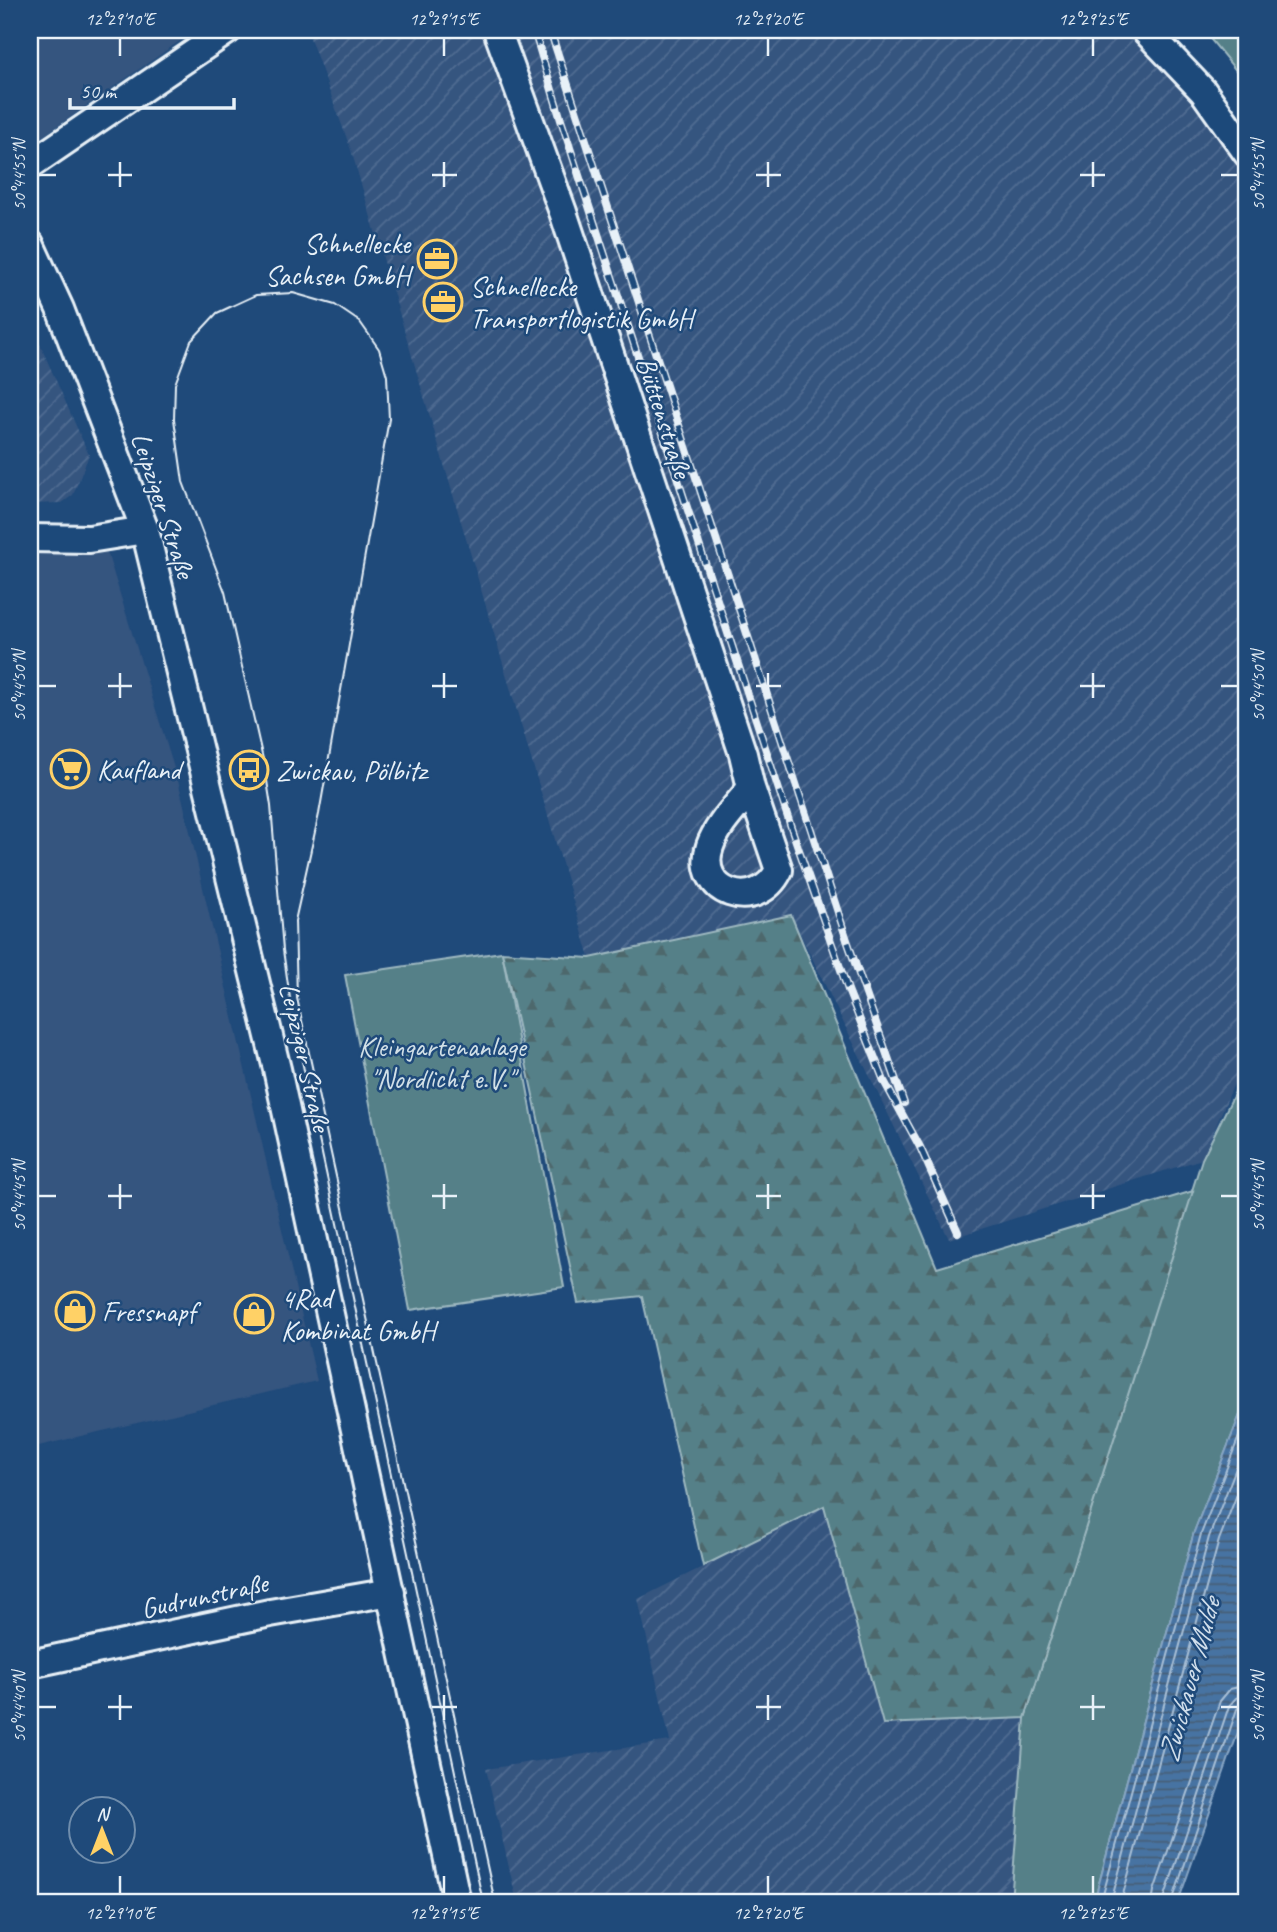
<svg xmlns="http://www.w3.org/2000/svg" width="1277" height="1932" font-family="Caveat,sans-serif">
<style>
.built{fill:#34547f}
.industrial{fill:url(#industrial-furrows)}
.green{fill:#548088;stroke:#9eb8c0;stroke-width:2}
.forest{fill:url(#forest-firs);stroke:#9eb8c0;stroke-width:2}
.water{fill:url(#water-rules);stroke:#87a5c4;stroke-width:2}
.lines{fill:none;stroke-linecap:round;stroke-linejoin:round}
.shore{stroke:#a8bfd6;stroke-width:2}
.minor-casing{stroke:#e8f1f8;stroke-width:32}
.minor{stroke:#1f4a7a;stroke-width:26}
.tram{stroke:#e8f1f8;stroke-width:2}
.rail-casing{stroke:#e8f1f8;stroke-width:8}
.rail{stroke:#1f4a7a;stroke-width:5;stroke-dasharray:16;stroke-linecap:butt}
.ticks{fill:none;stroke:#e8f1f8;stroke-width:2.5}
.labels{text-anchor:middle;stroke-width:5;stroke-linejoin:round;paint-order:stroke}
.poi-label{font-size:28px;fill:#e8f1f8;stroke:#1f4a7a;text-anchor:start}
.street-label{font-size:28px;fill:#e8f1f8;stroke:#1f4a7a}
.park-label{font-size:28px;fill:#d2e0e7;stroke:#1f4a7a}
.water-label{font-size:30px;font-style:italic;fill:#d0deeb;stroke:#1f4a7a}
.neatline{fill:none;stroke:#e8f1f8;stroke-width:2.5}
.ticks-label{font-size:18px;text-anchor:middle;fill:#e8f1f8}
</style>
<defs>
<pattern id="industrial-furrows" width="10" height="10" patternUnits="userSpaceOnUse" patternTransform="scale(1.75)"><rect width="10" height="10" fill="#34547f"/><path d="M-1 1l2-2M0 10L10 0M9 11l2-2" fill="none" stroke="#516d92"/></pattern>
<pattern id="forest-firs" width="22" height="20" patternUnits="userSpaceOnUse" patternTransform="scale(1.75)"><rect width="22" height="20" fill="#548088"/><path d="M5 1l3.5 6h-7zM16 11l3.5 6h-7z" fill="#4e676c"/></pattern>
<pattern id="water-rules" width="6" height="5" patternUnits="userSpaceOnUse" patternTransform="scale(1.75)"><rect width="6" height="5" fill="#4773a2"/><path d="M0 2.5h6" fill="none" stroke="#465e76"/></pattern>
</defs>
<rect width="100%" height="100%" fill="#1f4a7a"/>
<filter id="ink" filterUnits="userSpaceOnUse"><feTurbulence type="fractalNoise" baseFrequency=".0143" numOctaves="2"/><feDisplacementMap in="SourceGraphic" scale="14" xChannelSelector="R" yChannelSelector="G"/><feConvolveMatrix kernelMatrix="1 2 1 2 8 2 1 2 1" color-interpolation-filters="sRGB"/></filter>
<g filter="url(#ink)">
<g class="built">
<polygon points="30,30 196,30 30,145"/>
<polygon points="30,551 107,552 179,784 317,1381 30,1448"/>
</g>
<g class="industrial">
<polygon points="307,30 1130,30 1220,130 1247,173 1247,1053 1202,1159 949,1239 791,915 590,958 351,150"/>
<polygon points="30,322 89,455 73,495 62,503 30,504"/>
<polygon points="825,1506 883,1724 1025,1718 1011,1902 517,1902 486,1769 670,1741 638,1599"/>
</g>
<g class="green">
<polygon points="1203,30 1247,30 1247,84"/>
<polygon points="502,952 564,1287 410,1310 345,975"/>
<polygon points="1247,1068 1247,1397 1194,1532 1094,1902 1011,1902 1025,1718 1202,1159"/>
</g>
<polygon class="forest" points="791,915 937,1268 1193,1191 1025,1718 883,1724 824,1506 703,1566 642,1296 578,1303 502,952 590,958"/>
<polygon class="water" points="1247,1397 1247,1699 1242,1721 1178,1902 1094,1902 1194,1532"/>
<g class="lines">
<g class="shore">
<polyline points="1101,1902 1201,1534 1247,1416"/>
<polyline points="1111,1902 1209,1537 1247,1440"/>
<polyline points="1121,1902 1219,1540 1247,1469"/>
<polyline points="1152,1902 1154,1891 1220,1701 1230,1689 1247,1685"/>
<polyline points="1163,1902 1229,1706 1236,1698 1247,1695"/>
<polyline points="1172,1902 1237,1709 1242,1705 1247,1704"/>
</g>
<defs>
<g id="minor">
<path d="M497,30L563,212L743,754L751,788L779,870C757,915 694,893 710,846C717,825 738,805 751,788"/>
<polyline points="1145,30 1203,91 1247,153"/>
<polyline points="30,165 228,30"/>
<polyline points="30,244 60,309 145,530 277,1069 457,1902"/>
<polyline points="30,538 89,539 145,530"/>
<polyline points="30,1664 270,1613 391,1592"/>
</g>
</defs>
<use href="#minor" class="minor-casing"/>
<use href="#minor" class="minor"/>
<polyline class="tram" points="483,1902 293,1019 283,950 271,806 265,768 225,592 183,482 174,419 175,384 191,341 217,313 256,295 293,293 335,305 360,322 379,349 387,376 389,419 319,814 295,921 297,998 495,1902"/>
<defs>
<g id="rail">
<polyline points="534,30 561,120 791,827 848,990 884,1081 920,1147 958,1232"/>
<polyline points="550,30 847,940 904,1103"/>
</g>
</defs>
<use href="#rail" class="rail-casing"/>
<use href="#rail" class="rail"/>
</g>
</g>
<path class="ticks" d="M120,38V56M444,38V56M768,38V56M1093,38V56M120,162V187M444,162V187M768,162V187M1093,162V187M38,175H56M108,175H132M432,175H457M756,175H781M1080,175H1105M1221,175H1238M120,673V698M444,673V698M768,673V698M1093,673V698M38,686H56M108,686H132M432,686H457M756,686H781M1080,686H1105M1221,686H1238M120,1184V1209M444,1184V1209M768,1184V1209M1093,1184V1209M38,1196H56M108,1196H132M432,1196H457M756,1196H781M1080,1196H1105M1221,1196H1238M120,1695V1720M444,1695V1720M768,1695V1720M1093,1695V1720M38,1707H56M108,1707H132M432,1707H457M756,1707H781M1080,1707H1105M1221,1707H1238M120,1876V1894M444,1876V1894M768,1876V1894M1093,1876V1894"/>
<defs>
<symbol id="office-ring" viewBox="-11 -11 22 22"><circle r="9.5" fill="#1f4a7a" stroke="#ffd166" stroke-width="1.5"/><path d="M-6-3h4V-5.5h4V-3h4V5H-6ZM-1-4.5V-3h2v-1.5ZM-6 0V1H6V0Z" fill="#ffd166"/></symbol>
<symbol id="supermarket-ring" viewBox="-11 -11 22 22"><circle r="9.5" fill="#1f4a7a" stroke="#ffd166" stroke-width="1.5"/><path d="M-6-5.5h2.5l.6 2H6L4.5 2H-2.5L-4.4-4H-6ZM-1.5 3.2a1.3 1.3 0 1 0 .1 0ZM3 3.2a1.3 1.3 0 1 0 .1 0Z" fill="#ffd166"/></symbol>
<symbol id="bus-ring" viewBox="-11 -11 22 22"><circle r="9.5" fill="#1f4a7a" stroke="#ffd166" stroke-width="1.5"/><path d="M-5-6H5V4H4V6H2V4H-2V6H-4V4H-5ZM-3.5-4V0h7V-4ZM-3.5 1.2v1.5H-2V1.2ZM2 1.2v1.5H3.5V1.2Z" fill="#ffd166"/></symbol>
<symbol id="shop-ring" viewBox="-11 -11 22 22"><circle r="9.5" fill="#1f4a7a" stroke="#ffd166" stroke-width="1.5"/><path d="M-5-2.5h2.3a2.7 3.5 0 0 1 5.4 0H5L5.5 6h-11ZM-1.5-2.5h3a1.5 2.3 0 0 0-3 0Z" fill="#ffd166"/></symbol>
</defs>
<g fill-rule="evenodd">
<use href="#office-ring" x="415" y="237" width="44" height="44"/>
<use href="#office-ring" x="421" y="280" width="44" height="44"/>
<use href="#supermarket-ring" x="48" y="747" width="44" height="44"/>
<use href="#bus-ring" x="227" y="748" width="44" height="44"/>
<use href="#shop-ring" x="53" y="1289" width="44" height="44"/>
<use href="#shop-ring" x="232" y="1292" width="44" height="44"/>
</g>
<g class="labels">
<g class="poi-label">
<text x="410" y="253" text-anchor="end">Schnellecke<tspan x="410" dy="32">Sachsen GmbH</tspan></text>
<text x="470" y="296">Schnellecke<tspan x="470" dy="32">Transportlogistik GmbH</tspan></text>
<text x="97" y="779">Kaufland</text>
<text x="276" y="780">Zwickau, Pölbitz</text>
<text x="281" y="1308">4Rad<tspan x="281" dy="32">Kombinat GmbH</tspan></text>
<text x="102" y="1321">Fressnapf</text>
</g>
<g class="street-label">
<text transform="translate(665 417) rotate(72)" y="10">Büttenstraße</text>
<text transform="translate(164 505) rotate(72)" y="10">Leipziger Straße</text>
<text transform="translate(306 1057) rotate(77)" y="10">Leipziger Straße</text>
<text transform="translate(204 1595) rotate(-12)" y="10">Gudrunstraße</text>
</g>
<g class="park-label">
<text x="442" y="1056">Kleingartenanlage<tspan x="442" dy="32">"Nordlicht e.V."</tspan></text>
</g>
<g class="water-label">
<text transform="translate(1189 1680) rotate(-75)" y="10">Zwickauer Mulde</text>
</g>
</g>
<rect width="1277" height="1932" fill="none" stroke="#1f4a7a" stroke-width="77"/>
<g transform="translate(102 1830)"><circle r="33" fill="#1f4a7a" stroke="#6f8dac" stroke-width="2"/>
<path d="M0-5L12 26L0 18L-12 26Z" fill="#ffd166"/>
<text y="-10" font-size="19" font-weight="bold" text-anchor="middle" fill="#e8f1f8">N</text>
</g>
<path d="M70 98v10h164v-10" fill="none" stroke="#e8f1f8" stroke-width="3.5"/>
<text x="80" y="98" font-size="21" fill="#e8f1f8" stroke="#1f4a7a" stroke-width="5" paint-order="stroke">50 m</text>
<rect x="38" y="38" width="1200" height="1856" class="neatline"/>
<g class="ticks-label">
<text x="120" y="25">12°29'10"E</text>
<text x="444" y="25">12°29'15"E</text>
<text x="768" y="25">12°29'20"E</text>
<text x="1093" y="25">12°29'25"E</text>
<text transform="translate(19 175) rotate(-90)" y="6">50°44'55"N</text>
<text transform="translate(1258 175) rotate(-90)" y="6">50°44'55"N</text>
<text transform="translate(19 686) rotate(-90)" y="6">50°44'50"N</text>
<text transform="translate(1258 686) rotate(-90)" y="6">50°44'50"N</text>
<text transform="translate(19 1196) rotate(-90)" y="6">50°44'45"N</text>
<text transform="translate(1258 1196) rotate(-90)" y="6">50°44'45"N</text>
<text transform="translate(19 1707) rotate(-90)" y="6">50°44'40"N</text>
<text transform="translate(1258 1707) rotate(-90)" y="6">50°44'40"N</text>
<text x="120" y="1919">12°29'10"E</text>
<text x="444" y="1919">12°29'15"E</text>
<text x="768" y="1919">12°29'20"E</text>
<text x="1093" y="1919">12°29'25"E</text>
</g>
</svg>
